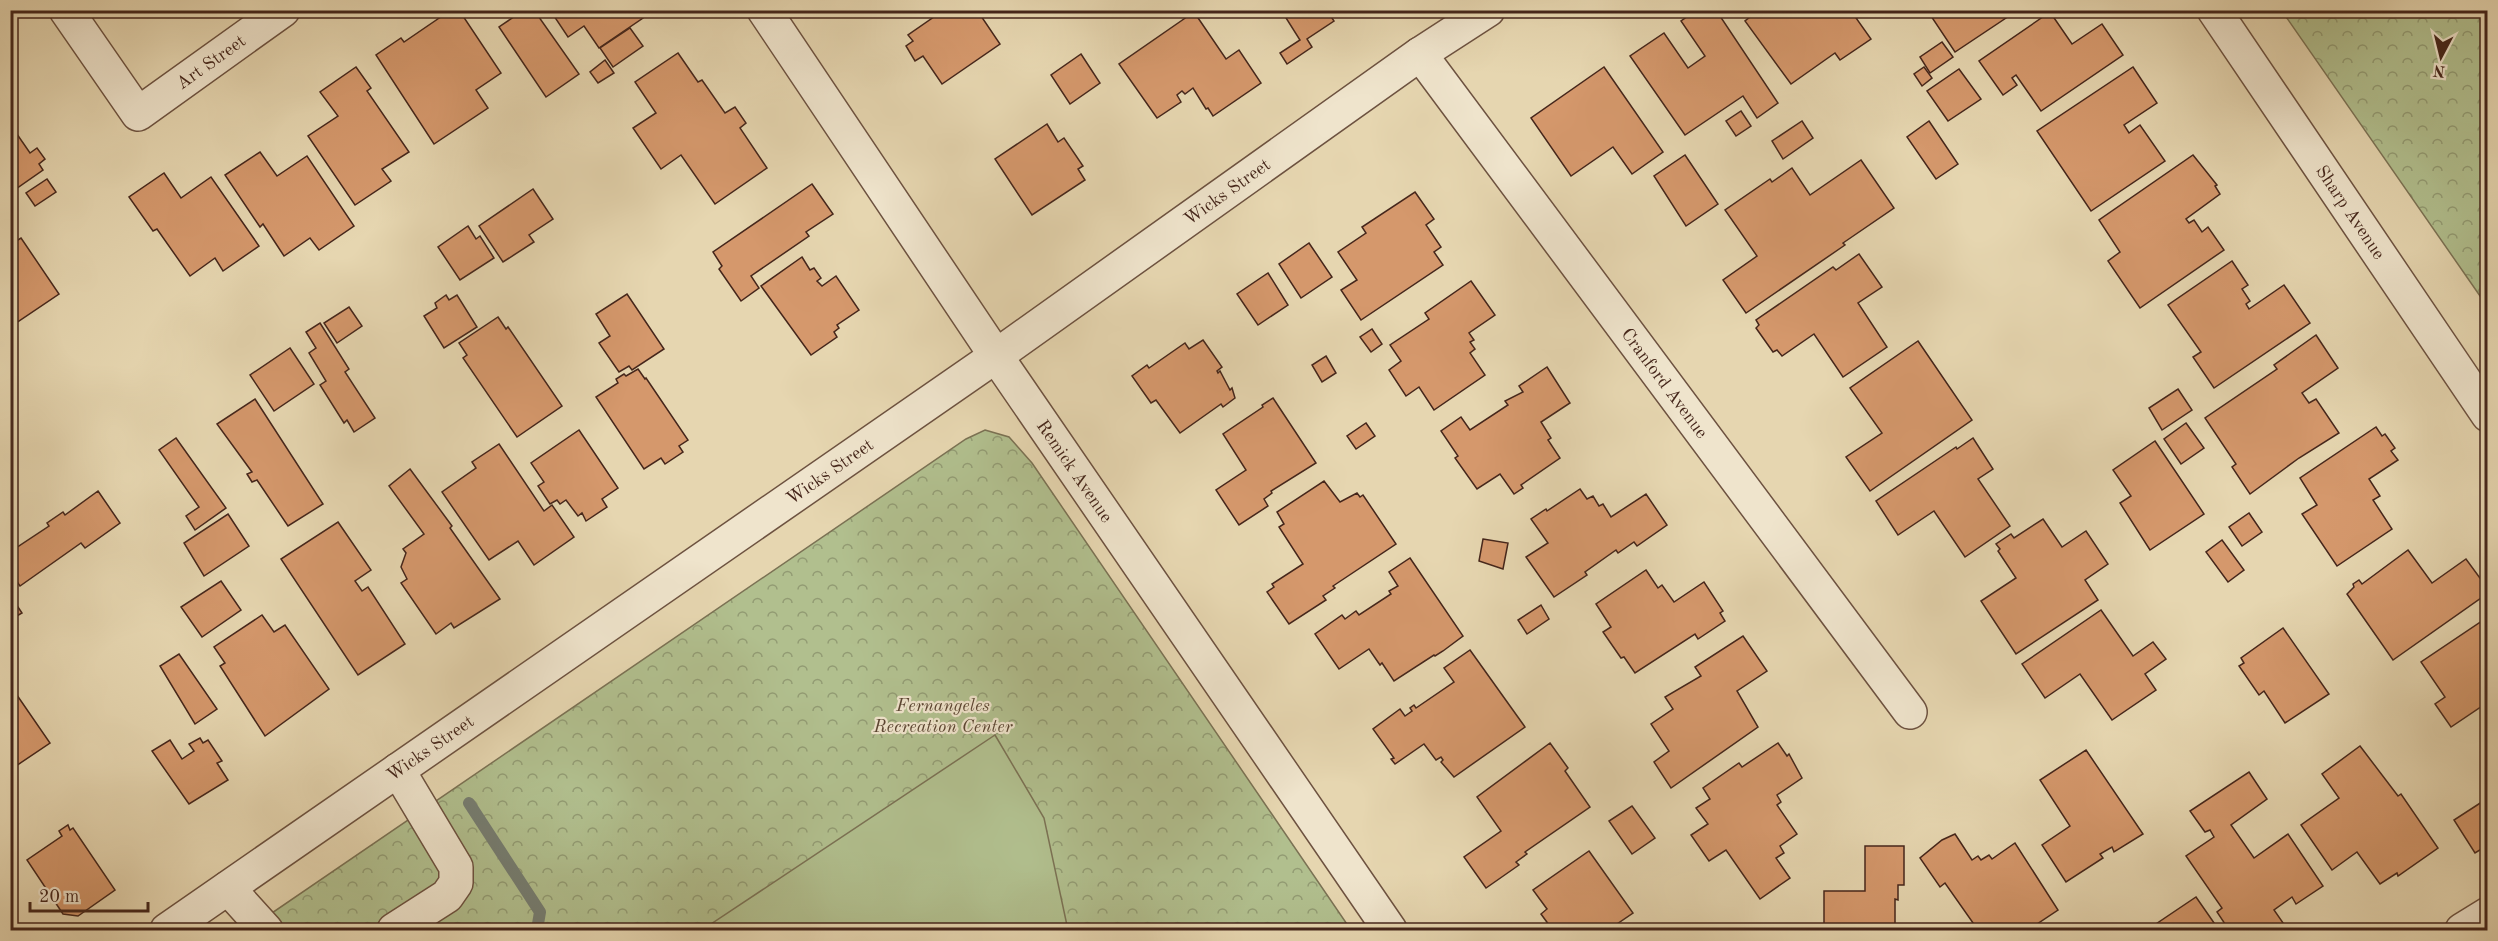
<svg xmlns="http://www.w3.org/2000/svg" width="2498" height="941" font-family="'Old Standard TT',serif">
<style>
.park{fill:url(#park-crowns);stroke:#7b7254;stroke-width:1.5}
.pitch{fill:#b1bf8e;stroke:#7b7254;stroke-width:1.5}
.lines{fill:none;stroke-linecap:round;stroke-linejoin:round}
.stream{stroke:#767e72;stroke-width:12}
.building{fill:#d5986c;stroke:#45261b;stroke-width:1.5}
.minor-casing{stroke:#6d5240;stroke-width:36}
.minor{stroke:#efe4cc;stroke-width:33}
.labels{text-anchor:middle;stroke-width:4.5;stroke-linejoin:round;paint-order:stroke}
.street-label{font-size:18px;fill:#45261b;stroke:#efe4cc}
.park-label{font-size:18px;font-style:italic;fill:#5b4532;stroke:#efe4cc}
</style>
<defs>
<pattern id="park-crowns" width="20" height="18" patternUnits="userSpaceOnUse" patternTransform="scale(1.5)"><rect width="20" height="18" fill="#b1bf8e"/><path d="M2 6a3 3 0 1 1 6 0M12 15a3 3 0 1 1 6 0" fill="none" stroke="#929b73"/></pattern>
</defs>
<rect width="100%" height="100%" fill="#e6d6b0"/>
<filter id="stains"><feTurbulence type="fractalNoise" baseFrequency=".00333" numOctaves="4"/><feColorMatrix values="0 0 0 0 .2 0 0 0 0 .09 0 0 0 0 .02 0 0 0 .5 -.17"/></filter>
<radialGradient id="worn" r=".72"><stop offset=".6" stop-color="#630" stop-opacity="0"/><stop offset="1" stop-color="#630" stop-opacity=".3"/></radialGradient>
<g class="park">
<polygon points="2282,11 2487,11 2487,306"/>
<polygon points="985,430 1009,437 1032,463 1351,930 247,930 966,439"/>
</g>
<polygon class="pitch" points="995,735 1044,818 1068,930 702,930"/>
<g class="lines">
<polyline class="stream" points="469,803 540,912 537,930"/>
</g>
<g class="building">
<polygon points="451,10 459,10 501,73 476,90 488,108 434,144 376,55 401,38 404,42"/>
<polygon points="524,10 534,10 579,74 546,97 499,27"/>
<polygon points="550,10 638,10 643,18 599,48 584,26 568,37"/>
<polygon points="944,10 977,10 1000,44 942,84 923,56 915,61 906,46 913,41 908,35"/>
<polygon points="1281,10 1336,10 1330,15 1334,21 1307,39 1312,47 1287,64 1280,53 1300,40"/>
<polygon points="1697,10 1716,10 1778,103 1757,118 1743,96 1685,135 1630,56 1664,33 1688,68 1705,56 1681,21"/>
<polygon points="1854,10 1859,17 1856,18 1871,39 1840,60 1835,53 1791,84 1745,21 1759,10"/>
<polygon points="1927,10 2018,10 1955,52"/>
<polygon points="1194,12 1226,59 1239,50 1261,83 1213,116 1208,108 1206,109 1193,88 1185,94 1182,91 1177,95 1181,102 1157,118 1119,64"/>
<polygon points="2050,12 2072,44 2102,24 2123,55 2041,111 2016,75 2012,78 2017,85 2003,95 1979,61"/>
<polygon points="630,28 643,46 613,67 600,48"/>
<polygon points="1942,42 1953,57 1930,73 1920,57"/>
<polygon points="678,53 698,82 702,80 725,113 735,107 746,123 740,128 767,168 715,204 681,155 661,169 633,128 656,113 635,82"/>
<polygon points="1081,54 1100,83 1070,104 1051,75"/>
<polygon points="605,60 614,73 598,83 590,72"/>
<polygon points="356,67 371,88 367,91 409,152 382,169 391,181 355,205 308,136 338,116 320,92"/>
<polygon points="1604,67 1663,152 1632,174 1613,147 1571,176 1531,118"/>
<polygon points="1924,67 1932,78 1922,86 1914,74"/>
<polygon points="2133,67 2157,103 2124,125 2129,133 2140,125 2165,161 2091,211 2037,131"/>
<polygon points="1959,69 1981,99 1948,121 1927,91"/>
<polygon points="1741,111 1751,126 1736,136 1726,121"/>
<polygon points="1802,121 1813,138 1783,159 1772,141"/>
<polygon points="1929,121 1958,164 1936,179 1907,137"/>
<polygon points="10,124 30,153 37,148 45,159 39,164 43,170 10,193"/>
<polygon points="1047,124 1058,142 1064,138 1083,166 1078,169 1085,180 1032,215 995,159"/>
<polygon points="260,152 277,176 307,156 354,226 319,250 310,238 284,256 263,224 260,227 225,175"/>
<polygon points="1685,155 1718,204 1686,226 1654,176"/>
<polygon points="2193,155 2217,185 2215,186 2220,194 2186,219 2189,223 2194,220 2202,232 2208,227 2224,250 2140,308 2108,261 2120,252 2099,220"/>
<polygon points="1861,160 1894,208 1843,243 1845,245 1746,313 1723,280 1757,256 1725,210 1770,179 1772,182 1792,168 1810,195"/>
<polygon points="164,173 181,198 211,177 259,246 223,271 215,258 190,276 157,229 153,231 129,197"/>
<polygon points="47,179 56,192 35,206 26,193"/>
<polygon points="812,184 833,214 806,232 809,236 751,276 759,288 741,301 719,269 722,266 713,252"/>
<polygon points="533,189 553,219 529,235 534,242 503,262 479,226"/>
<polygon points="1415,192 1434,219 1426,225 1441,247 1434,252 1443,265 1361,320 1341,290 1357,280 1338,252 1366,233 1362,227"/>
<polygon points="468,226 476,239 480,236 494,258 460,280 438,247"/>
<polygon points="21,238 59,294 10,327 10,245"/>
<polygon points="1309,243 1332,277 1301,298 1279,264"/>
<polygon points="1859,254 1882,287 1858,303 1887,347 1843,377 1814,334 1782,356 1777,350 1773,352 1756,328 1759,325 1756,320 1833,267 1836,270"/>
<polygon points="802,257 810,270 814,268 821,278 817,281 822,286 836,276 859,310 837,325 839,328 834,332 837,337 811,355 761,286"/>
<polygon points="2232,261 2248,285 2242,289 2250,301 2246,304 2249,309 2284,285 2310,323 2214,388 2193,357 2201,352 2168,305"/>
<polygon points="1268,273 1288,305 1258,325 1237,294"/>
<polygon points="1471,281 1495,315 1469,333 1474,340 1470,342 1475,349 1470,353 1485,375 1434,410 1419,387 1406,396 1389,370 1401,361 1390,345 1429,319 1425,313"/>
<polygon points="627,294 664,349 632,370 629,366 619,372 599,343 610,336 596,314"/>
<polygon points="446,295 449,300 457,295 477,327 444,348 424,316 437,308 435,303"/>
<polygon points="349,307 362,326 337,343 324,323"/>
<polygon points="498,317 506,329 508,327 562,406 517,437 463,358 467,355 459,343"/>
<polygon points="320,323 349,369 345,372 375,418 354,432 347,420 344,423 320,385 326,381 309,353 316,348 306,332"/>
<polygon points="1372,329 1382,344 1371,352 1360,337"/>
<polygon points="2316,335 2338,368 2302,393 2309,403 2316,399 2339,433 2299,458 2250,494 2232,467 2236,464 2205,418 2277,369 2274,365"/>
<polygon points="1203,340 1222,367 1217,371 1218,373 1220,371 1230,390 1232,388 1235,398 1223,407 1221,404 1180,433 1156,400 1151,403 1132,376 1147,365 1149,368 1185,343 1189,349"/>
<polygon points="1918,341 1972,420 1870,491 1846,457 1882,433 1850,388"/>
<polygon points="290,348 314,384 274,411 250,375"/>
<polygon points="1326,356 1336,373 1322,382 1312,365"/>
<polygon points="1547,367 1570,403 1541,422 1551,438 1548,440 1560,458 1521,485 1523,488 1514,494 1500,474 1477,489 1455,458 1458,456 1441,431 1461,417 1470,430 1508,405 1505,401 1523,392 1519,386"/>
<polygon points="638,369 645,379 646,378 688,440 679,446 683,452 665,464 661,458 644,469 596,397 618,383 616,379 624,374 626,376"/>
<polygon points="2178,389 2192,410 2162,430 2149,408"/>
<polygon points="1273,398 1316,463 1271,491 1272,493 1264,499 1268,506 1239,525 1216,490 1246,470 1223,434 1263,407 1262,405"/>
<polygon points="255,399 323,504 288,526 257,480 252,482 247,474 252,472 217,424"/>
<polygon points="1366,423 1375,436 1356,449 1347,436"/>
<polygon points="2186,423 2204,448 2181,464 2164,439"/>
<polygon points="2376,427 2382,436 2385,434 2395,448 2391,451 2398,460 2369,479 2380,496 2373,500 2392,529 2337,566 2302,514 2317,505 2300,478"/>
<polygon points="579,430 618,488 602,499 607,507 586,521 582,513 578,516 566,500 560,504 557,500 550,504 538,486 544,482 531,463"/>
<polygon points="176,438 226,508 195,530 186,516 199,507 159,450"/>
<polygon points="1973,438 1993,469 1978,479 2010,526 1965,557 1934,511 1898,535 1876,501 1956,447 1957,449"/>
<polygon points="2155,441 2204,514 2150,550 2120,503 2131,496 2113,470"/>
<polygon points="499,444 544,511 552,505 574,537 534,565 518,541 489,560 442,492 476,468 472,462"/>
<polygon points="410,469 452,526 450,528 500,599 454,628 451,623 436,634 401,583 407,579 401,567 406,553 403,549 424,534 389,486"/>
<polygon points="1324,481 1340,502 1357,493 1360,497 1363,495 1396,544 1333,586 1335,588 1323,596 1326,600 1289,624 1267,592 1274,587 1272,584 1303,564 1279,527 1284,524 1277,512"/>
<polygon points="1580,489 1587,499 1593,496 1599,506 1603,504 1611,517 1646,494 1667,525 1637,546 1634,542 1618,553 1616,550 1585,572 1587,575 1554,597 1526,557 1548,543 1531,519 1546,509 1547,511"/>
<polygon points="98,491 120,523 85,548 81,543 20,586 10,572 10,552 49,526 47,523 63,512 65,515"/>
<polygon points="2249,513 2262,532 2242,546 2229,527"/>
<polygon points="228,514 249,546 204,576 184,543"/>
<polygon points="2043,519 2062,547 2086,531 2108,564 2085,580 2098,600 2016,654 1981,601 2016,578 1998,551 2000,549 1996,544 2011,534 2014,538"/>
<polygon points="338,522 371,570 355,581 362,591 368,587 405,644 358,675 281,559"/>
<polygon points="1483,539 1508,543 1503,569 1479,561"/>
<polygon points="2222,540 2244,570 2228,582 2206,552"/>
<polygon points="2408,550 2432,583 2466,559 2488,589 2488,593 2393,660 2347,594 2354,587 2353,584 2359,580 2362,584"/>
<polygon points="1410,558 1463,636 1443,651 1435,656 1434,655 1394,681 1382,663 1380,665 1369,649 1339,669 1315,634 1342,615 1345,619 1356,611 1359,615 1391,594 1389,591 1398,586 1389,572"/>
<polygon points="1646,570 1658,588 1662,585 1674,602 1704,582 1723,611 1720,613 1725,621 1698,639 1695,634 1635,673 1624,657 1621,658 1603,632 1611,627 1596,604"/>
<polygon points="221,581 241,610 202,637 181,607"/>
<polygon points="10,595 22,613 10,620"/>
<polygon points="1541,605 1549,619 1527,634 1518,620"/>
<polygon points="2101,610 2133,656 2153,642 2166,659 2145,674 2156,690 2112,720 2080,674 2045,698 2022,664"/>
<polygon points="262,615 274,632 285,625 329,689 265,736 220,666 225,663 214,647"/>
<polygon points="2488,617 2488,702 2451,727 2435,704 2445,697 2421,662"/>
<polygon points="2283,628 2329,694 2285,723 2264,691 2259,695 2239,666 2244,663 2241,658"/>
<polygon points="1743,636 1767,671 1737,691 1758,727 1671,788 1654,762 1669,751 1651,724 1673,709 1665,697 1701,676 1695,667"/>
<polygon points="1470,650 1525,727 1454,777 1441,762 1443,760 1441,757 1436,760 1424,744 1395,764 1391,759 1394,758 1373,729 1400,709 1405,716 1412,711 1410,708 1414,705 1416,708 1454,682 1444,668"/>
<polygon points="179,654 217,709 195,724 160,666"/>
<polygon points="10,685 50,743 10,770"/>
<polygon points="200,738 203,743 208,740 222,761 217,763 228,780 189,804 152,751 170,740 182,759 194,751 189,744"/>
<polygon points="1550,743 1568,768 1565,771 1590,807 1525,852 1527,854 1516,862 1519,865 1486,888 1464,857 1501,831 1477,797"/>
<polygon points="1778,743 1787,756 1789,754 1802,778 1777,795 1781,802 1777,805 1797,834 1780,846 1784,853 1776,858 1790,878 1760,899 1726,850 1709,861 1691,835 1708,824 1696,808 1710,799 1703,788 1739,763 1742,767"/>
<polygon points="2360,746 2398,796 2401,794 2438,848 2398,876 2397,873 2380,884 2357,852 2332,870 2301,825 2339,798 2322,774"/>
<polygon points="2086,750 2143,834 2114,852 2112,847 2100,854 2103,858 2066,882 2042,845 2070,826 2040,780"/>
<polygon points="2249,772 2267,799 2231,825 2254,858 2288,834 2323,886 2296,904 2292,897 2274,910 2288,930 2229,930 2217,912 2222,908 2186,856 2214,837 2210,830 2205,832 2190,811"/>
<polygon points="2488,798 2488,845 2475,853 2454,820"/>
<polygon points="1632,806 1655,838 1632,854 1609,821"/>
<polygon points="68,825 70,830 73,828 115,890 78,916 63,914 27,860 62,836 59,831"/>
<polygon points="1955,834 1972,860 1978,856 1981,860 1989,855 1992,859 2015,843 2058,910 2028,930 1978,930 1945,883 1940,887 1920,858 1942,840"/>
<polygon points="1865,846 1904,846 1904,885 1898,885 1898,900 1895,899 1895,930 1824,930 1824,891 1865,891"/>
<polygon points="1589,851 1633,913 1608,930 1550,930 1552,929 1541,914 1547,909 1533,890"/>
<polygon points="2196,897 2219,930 2147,930"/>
</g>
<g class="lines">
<defs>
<g id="minor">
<path id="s1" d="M66,10L138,114L283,10"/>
<path id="s2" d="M764,10L996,356L1390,930"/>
<path id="s3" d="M2214,10L2488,415"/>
<path id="s4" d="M1420,54L1910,712"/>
<polyline points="228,888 266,930"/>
<path id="s5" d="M167,930L996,356L1420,54L1488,10"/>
<polyline points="394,930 447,896 456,883 456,867 398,770"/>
<polyline points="2462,930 2488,914"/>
</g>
</defs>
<use href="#minor" class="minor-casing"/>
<use href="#minor" class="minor"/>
</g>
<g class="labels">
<g class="street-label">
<text dy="6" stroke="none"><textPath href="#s1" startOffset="216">Art Street</textPath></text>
<text dy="6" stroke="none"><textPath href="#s5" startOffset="1292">Wicks Street</textPath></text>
<text dy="6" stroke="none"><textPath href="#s3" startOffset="244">Sharp Avenue</textPath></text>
<text dy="6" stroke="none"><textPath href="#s4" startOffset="410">Cranford Avenue</textPath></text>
<text dy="6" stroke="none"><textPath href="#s2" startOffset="556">Remick Avenue</textPath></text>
<text dy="6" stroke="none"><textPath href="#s5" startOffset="806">Wicks Street</textPath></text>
<text dy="6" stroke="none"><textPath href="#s5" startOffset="320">Wicks Street</textPath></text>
</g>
<g class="park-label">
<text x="943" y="711">Fernangeles<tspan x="943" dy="21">Recreation Center</tspan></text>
</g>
</g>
<rect width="2498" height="941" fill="none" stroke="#e6d6b0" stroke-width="36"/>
<rect x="12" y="12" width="2474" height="917" fill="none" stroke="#45261b" stroke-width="3"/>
<rect x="18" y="18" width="2462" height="905" fill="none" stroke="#45261b" stroke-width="1.5"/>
<g transform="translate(2441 57) rotate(187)" stroke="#efe4cc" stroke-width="4.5" paint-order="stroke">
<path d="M0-4.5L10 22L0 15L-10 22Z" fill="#45261b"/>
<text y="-9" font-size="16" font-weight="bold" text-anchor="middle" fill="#45261b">N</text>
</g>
<path d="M30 902v9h118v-9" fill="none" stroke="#45261b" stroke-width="3"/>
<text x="39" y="902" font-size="18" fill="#45261b" stroke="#efe4cc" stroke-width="4.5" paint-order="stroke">20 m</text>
<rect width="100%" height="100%" filter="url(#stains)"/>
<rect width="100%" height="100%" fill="url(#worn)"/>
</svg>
